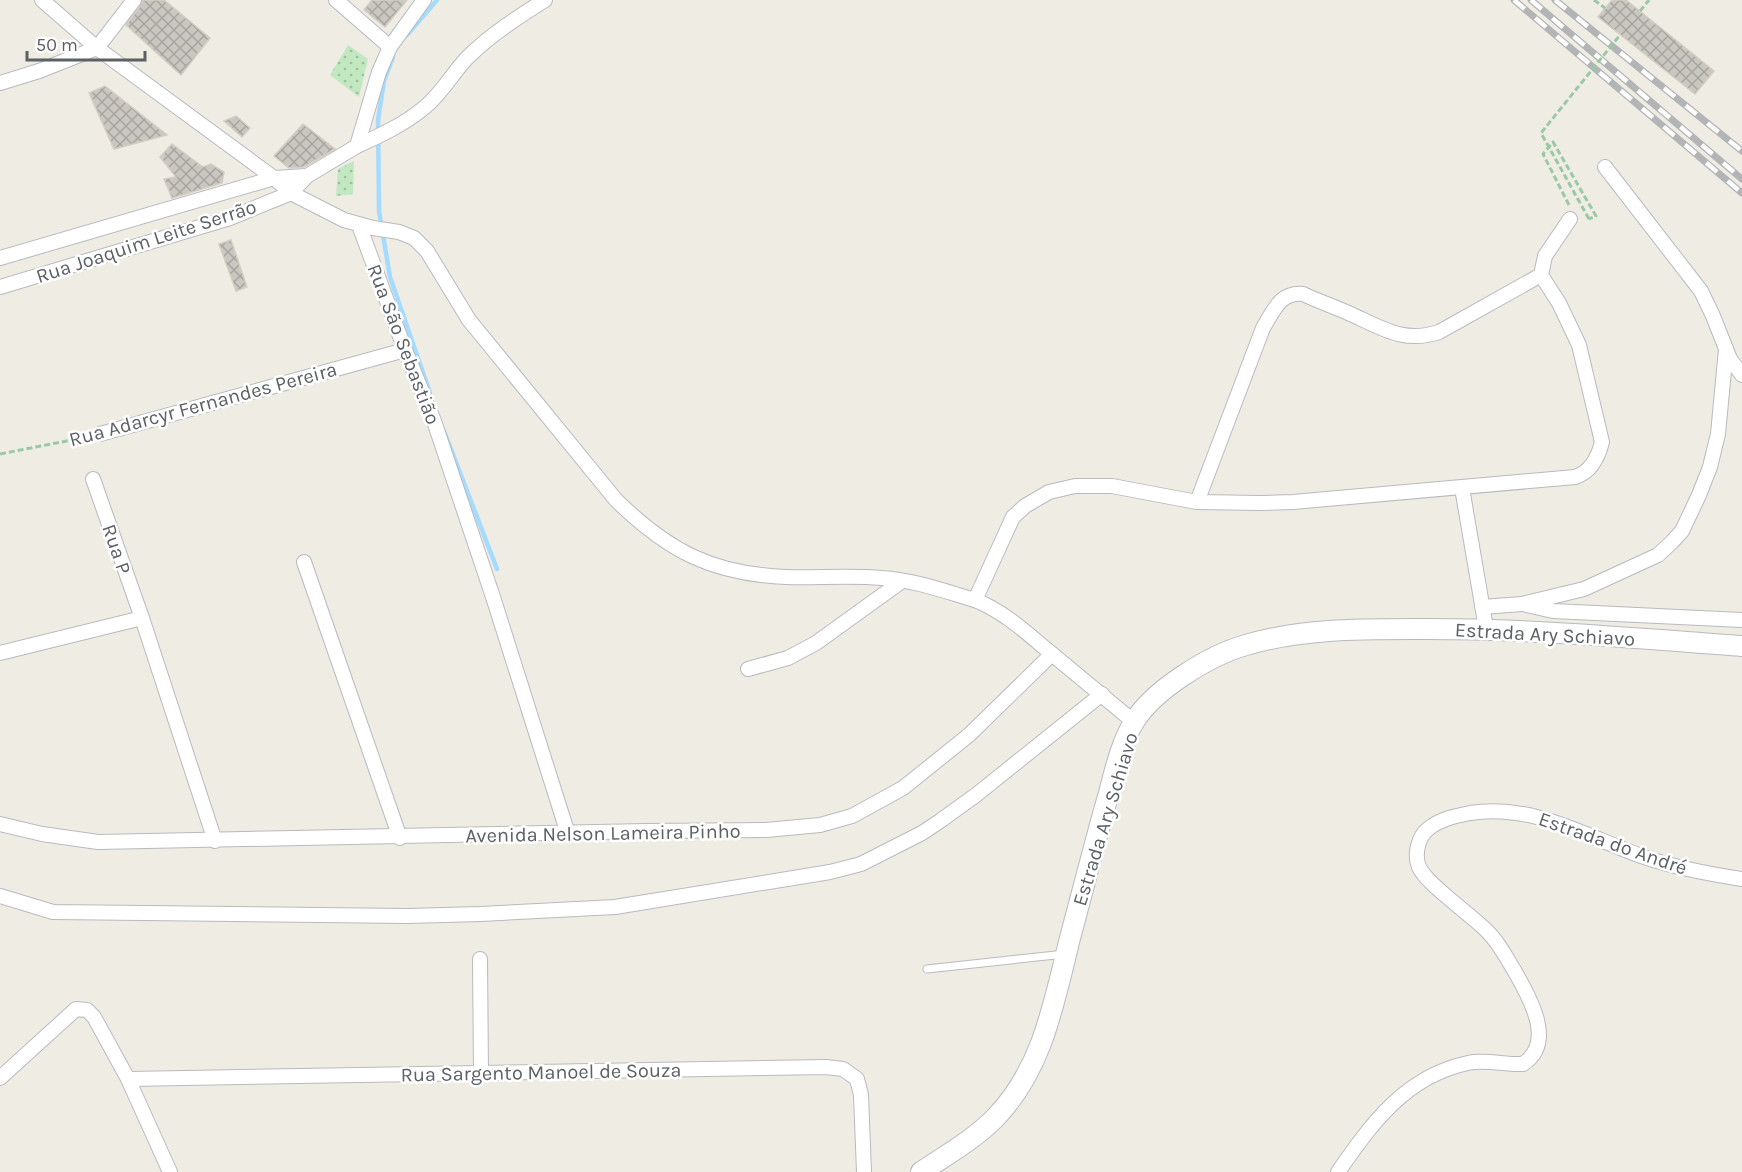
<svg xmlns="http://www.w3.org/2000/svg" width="1742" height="1172" font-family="Karla,sans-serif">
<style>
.grass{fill:url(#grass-dots)}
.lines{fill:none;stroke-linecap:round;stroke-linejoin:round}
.stream{stroke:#a5dbff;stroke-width:4.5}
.building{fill:url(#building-cross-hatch);stroke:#d4cec2;stroke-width:1.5}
.lane-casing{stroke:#b7babf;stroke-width:9}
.street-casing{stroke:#b7babf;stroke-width:16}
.secondary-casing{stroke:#b6babf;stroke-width:22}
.path{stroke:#99c9a5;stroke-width:3;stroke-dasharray:6 3;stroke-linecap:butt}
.lane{stroke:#fff;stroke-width:7}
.street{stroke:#fff;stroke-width:14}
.secondary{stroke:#fff;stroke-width:20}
.rail-casing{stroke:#b3b4b5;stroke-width:7}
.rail{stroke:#fff;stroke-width:4.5;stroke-dasharray:14;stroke-linecap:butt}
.path-bridge{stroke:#99c9a5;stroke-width:3;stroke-dasharray:6 3;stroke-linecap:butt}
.labels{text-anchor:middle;stroke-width:5;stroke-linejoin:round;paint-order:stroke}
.street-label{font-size:20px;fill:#5c6165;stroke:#fff}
</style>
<defs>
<pattern id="grass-dots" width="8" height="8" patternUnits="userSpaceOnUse" patternTransform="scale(1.5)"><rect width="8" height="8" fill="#c1e8c0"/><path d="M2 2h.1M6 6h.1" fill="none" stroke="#a0bfa0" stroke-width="1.8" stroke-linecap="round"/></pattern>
<pattern id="building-cross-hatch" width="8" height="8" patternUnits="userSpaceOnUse" patternTransform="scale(1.5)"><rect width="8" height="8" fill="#cac7c1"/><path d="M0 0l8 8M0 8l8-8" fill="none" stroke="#a7a5a0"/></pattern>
</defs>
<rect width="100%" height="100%" fill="#efece4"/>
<g class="grass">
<polygon points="348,45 368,59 359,97 330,75"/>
<polygon points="354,161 353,194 336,196 338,169"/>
</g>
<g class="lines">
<g class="stream">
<polyline points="407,35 437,0"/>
<polyline points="393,57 384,81 378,120 379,211 390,277 430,393"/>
<polyline points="444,431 497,569"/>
</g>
</g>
<g class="building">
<polygon points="143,0 164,0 210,38 181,75 126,25 141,5"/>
<polygon points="372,0 407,0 385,27 364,10"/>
<polygon points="1612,0 1626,0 1714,71 1695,94 1598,17"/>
<polygon points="105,86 167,135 114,149 89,93"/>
<polygon points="236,116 250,128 242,137 224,121"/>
<polygon points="303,124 335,149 304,167 289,168 274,156"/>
<polygon points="172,144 203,167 211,164 224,172 222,183 172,198 164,179 176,177 160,157"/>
<polygon points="231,240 247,287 236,291 219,244"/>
</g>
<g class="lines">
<defs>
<polyline id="lane" points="927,969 1065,954"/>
<g id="street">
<path d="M42,0L97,48L274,178L291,193L344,220L373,228L399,232L414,238L427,251L469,320L616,500C668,551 712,574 786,577C818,578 850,575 882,578C914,580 944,591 975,600L1013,517L1025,506L1049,492L1075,486H1112L1197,502L1260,503L1293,502L1575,477C1591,472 1598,458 1602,442L1579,345L1559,303L1541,275L1545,256L1570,219"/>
<polyline points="336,0 390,47"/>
<polyline points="0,83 39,71 97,48 134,0"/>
<path d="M357,146C381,135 405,124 425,107C442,93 452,74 467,58C490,35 518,17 545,0"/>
<polyline points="1605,167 1701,291 1713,316 1730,359 1742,375"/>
<polyline points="359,225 405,350 434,421 493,597 568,834"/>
<polyline points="0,258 274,178 307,176"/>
<polyline points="0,287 230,218 291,193 307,176 357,146 379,72 390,47 424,0"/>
<polyline points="100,434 405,350"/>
<polyline points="93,479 142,618 215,841"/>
<polyline points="1462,488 1486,628"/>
<path d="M1197,502L1263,328C1274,310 1280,292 1303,294C1320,302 1338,308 1355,316C1385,330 1406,343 1439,332L1541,275"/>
<polyline points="304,562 400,838"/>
<polyline points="1523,604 1553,611 1742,620"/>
<polyline points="1482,607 1522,604 1584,589 1658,555 1672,542 1682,531 1699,495 1710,467 1718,434 1726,349"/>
<polyline points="0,653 142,618"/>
<polyline points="1052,654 1134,722"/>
<polyline points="748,669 788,658 816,643 902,581"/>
<path d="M0,824L42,834L98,842L647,831L766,830L820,825L852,816L903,788L969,735L1052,654C1028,634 1005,612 975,600"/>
<polyline points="0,896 53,912 407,916 481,914 615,907 830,872 861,864 922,833 940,821 976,795 1102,694"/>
<polyline points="480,959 481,1073"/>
<polyline points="0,1078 76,1009 87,1010 94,1017 128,1079 170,1172"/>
<polyline points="128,1079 826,1067 843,1069 857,1079 861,1095 864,1172"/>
<path d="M1338,1172C1372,1123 1406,1076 1468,1063C1486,1059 1505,1065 1523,1064C1557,1042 1528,995 1514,970C1506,957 1499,943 1488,932C1473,916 1426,884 1419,867C1414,855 1418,837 1428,829C1440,819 1455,816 1470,813C1533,803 1587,837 1644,857C1676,868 1709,874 1742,879"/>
</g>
<path id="secondary" d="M921,1172C945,1156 976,1138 996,1117C1043,1068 1054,1002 1070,938C1083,890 1095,841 1109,793C1115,770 1121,743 1134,722C1153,690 1210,655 1246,645C1300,629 1358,629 1413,629C1523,628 1632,638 1742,646"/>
</defs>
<use href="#lane" class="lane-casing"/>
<use href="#street" class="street-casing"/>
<use href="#secondary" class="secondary-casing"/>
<g class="path">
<polyline points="1594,0 1605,8"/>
<polyline points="1640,11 1649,0"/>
<polyline points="1569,205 1543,154 1553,142 1596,216 1589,219"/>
<polyline points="0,454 87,437"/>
</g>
<use href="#lane" class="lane"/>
<use href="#street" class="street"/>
<use href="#secondary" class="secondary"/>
<defs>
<g id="rail">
<polyline points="1514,0 1742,193"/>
<polyline points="1531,0 1742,179"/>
<polyline points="1555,0 1742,151"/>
</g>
</defs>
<use href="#rail" class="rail-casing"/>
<use href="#rail" class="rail"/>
<polyline class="path-bridge" points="1589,219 1541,133 1620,35"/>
</g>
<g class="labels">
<g class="street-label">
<text transform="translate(146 241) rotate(-18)" y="7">Rua Joaquim Leite Serrão</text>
<text transform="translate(404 344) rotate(69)" y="7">Rua São Sebastião</text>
<text transform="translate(203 404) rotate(-15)" y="7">Rua Adarcyr Fernandes Pereira</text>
<text transform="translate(117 549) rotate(71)" y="7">Rua P</text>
<text transform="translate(1545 634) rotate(3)" y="7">Estrada Ary Schiavo</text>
<text transform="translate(1105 819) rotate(-73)" y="7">Estrada Ary Schiavo</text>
<text transform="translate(603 833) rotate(-1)" y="7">Avenida Nelson Lameira Pinho</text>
<text transform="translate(1613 843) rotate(19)" y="7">Estrada do André</text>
<text transform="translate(541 1072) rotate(-1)" y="7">Rua Sargento Manoel de Souza</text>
</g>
</g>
<path d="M27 51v9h118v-9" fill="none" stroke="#5c6165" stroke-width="3"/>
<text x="36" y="51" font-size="18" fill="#5c6165" stroke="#ffffff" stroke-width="4.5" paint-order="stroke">50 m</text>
</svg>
